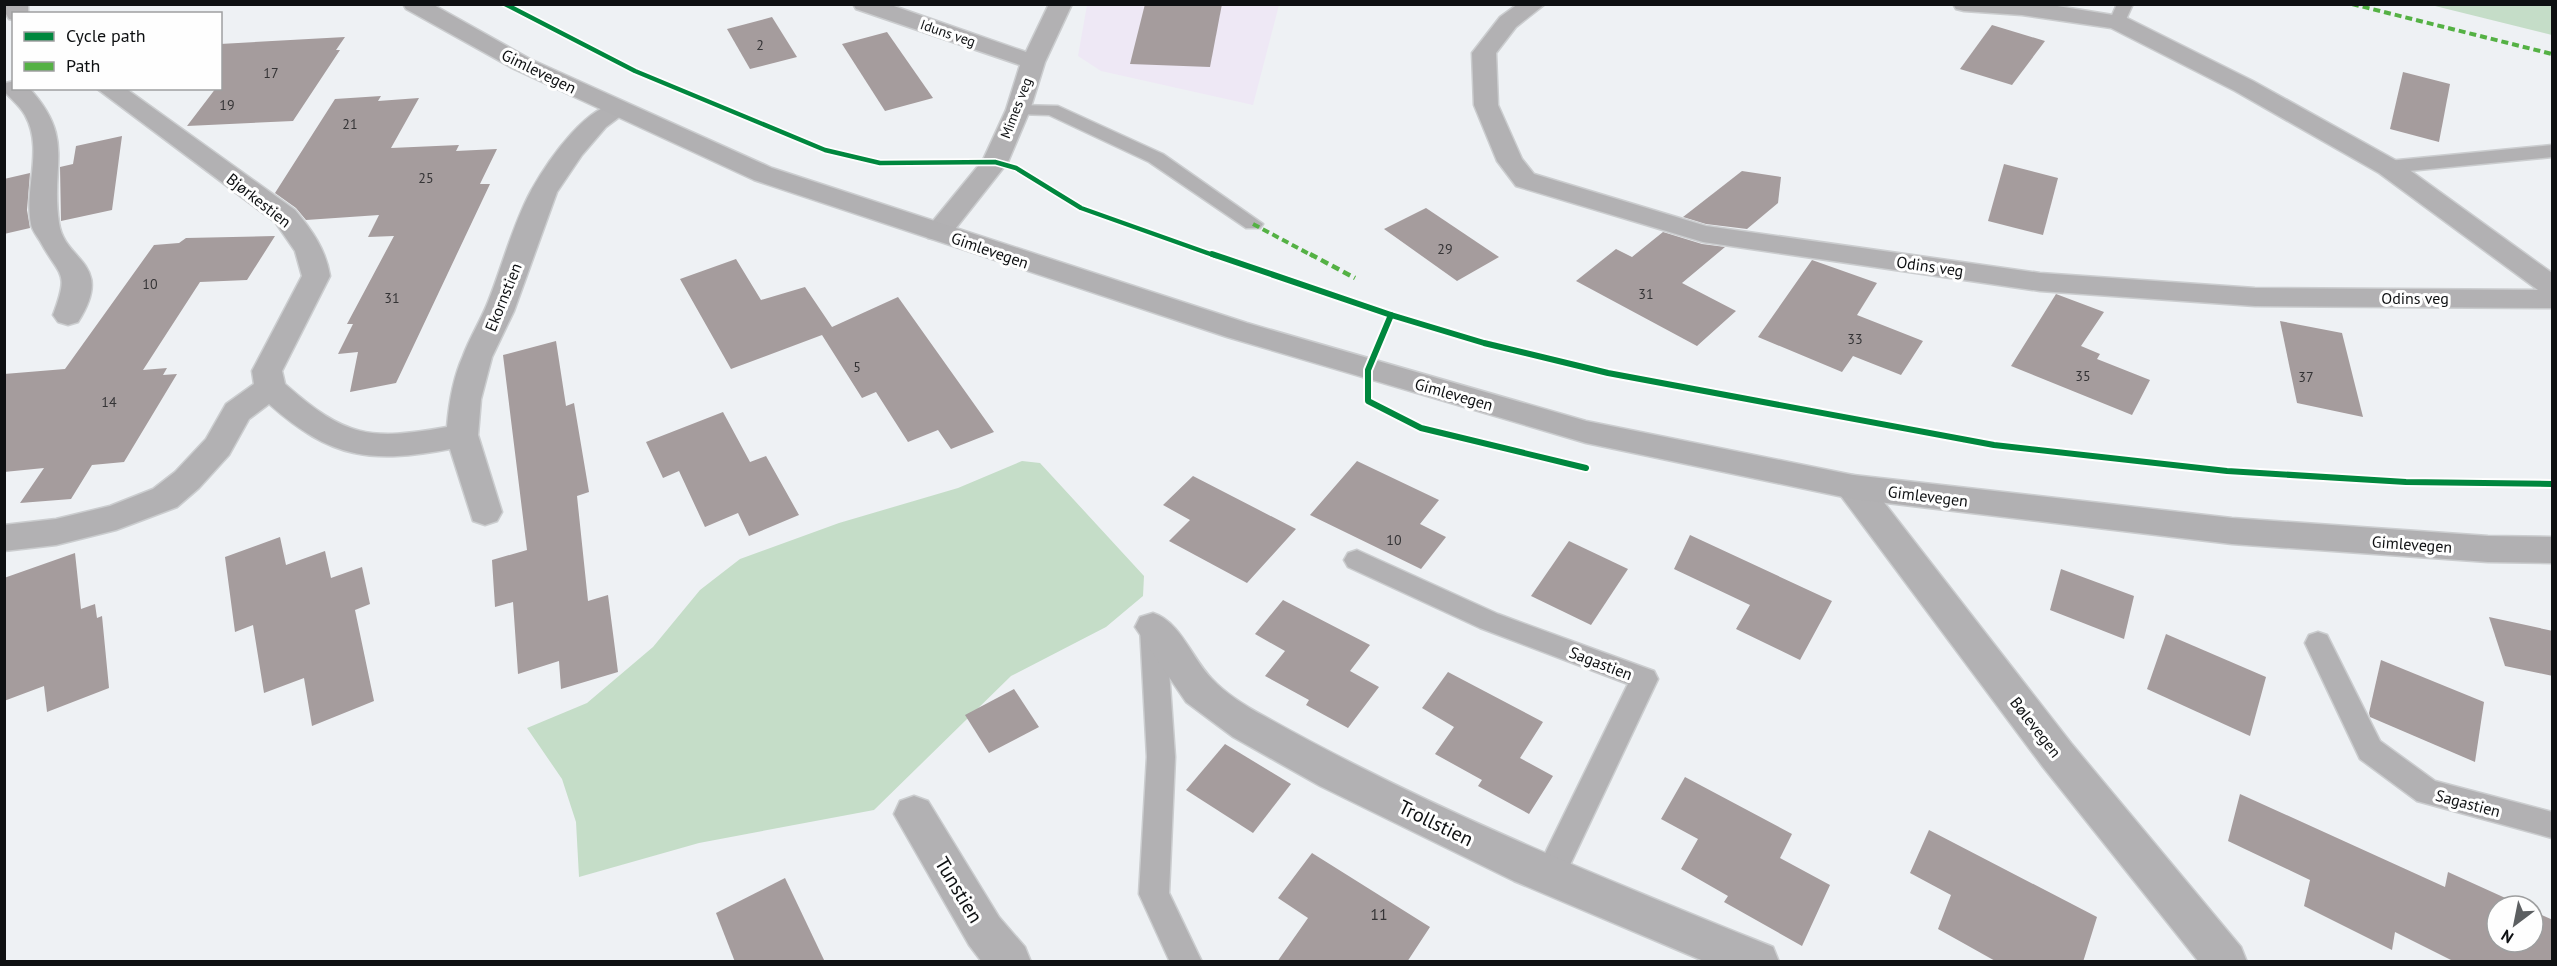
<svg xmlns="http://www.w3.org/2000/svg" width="2557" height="966" font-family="'PT Sans',sans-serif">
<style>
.commercial{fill:#eee8f5}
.green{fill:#c5ddc8}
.building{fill:#a59c9d}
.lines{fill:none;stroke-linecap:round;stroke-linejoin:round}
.lane-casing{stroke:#cbcdcf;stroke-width:3}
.street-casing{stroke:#cbcdcf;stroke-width:3}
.secondary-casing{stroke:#cbcdcf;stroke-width:3}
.lane{fill:#b2b1b3;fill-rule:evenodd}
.street{fill:#b2b1b3;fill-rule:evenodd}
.secondary{fill:#b1b0b2;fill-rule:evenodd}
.quiet-far1{stroke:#54b144;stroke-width:4;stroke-dasharray:7 4;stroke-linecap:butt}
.quiet{stroke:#54b144;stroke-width:4.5;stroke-dasharray:8 4.5;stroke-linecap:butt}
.cycleway-far1-casing{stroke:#fefefe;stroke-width:8}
.cycleway-casing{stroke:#fefefe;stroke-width:10}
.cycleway-far1{stroke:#00873e;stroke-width:4.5}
.cycleway{stroke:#00873e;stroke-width:6}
.labels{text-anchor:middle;stroke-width:6;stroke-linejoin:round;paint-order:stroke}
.far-street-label{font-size:14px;fill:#0e1012;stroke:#fefefe}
.number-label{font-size:14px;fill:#343335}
.street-label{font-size:16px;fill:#0e1012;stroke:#fefefe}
.near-number-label{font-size:16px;fill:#343335}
.near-street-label{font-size:20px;fill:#0e1012;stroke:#fefefe}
</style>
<rect width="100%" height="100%" fill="#eef1f4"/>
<polygon class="commercial" points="1087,5 1279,5 1253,105 1101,71 1078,56"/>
<g class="green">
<polygon points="2431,5 2552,5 2552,35"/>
<polygon points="1022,461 1040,463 1144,576 1143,596 1106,627 1011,676 874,810 699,843 579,877 576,822 562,779 527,728 587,703 653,647 700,590 740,559 839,523 958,488"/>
</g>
<g class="building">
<polygon points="1145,4 1222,4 1210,67 1130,64"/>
<polygon points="772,17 797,57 750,69 727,29"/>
<polygon points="1992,25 2045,41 2012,85 1960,69"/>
<polygon points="887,32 933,98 885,111 842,44"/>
<polygon points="345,37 336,50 340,50 293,121 187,126 216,88 220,88 220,44"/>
<polygon points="2403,72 2450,84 2439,142 2390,129"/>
<polygon points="381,96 378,101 419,98 391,148 459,145 456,151 497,149 480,184 490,184 396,383 350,392 358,352 338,354 353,324 347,324 394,236 368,237 379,215 306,220 296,208 275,193 335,99"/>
<polygon points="122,136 112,210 61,221 60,167 73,164 76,146"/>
<polygon points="2004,164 2058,178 2043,235 1988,221"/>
<polygon points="1742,171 1781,177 1778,203 1747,229 1706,224 1683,217"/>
<polygon points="30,173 27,210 30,228 4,234 4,179"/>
<polygon points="1426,208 1499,257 1457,281 1384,229"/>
<polygon points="1663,232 1702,244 1725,247 1682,283 1736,311 1697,346 1576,281 1616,249 1632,257"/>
<polygon points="275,236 247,280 200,282 143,370 167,368 163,375 177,374 124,462 92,465 71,499 20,503 44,468 4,472 4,374 65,369 154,245 179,243 186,238"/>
<polygon points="736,259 761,300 805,287 832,327 898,297 994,432 951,449 938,430 908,442 876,392 862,398 822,335 731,369 680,279"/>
<polygon points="1812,260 1877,283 1857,315 1923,341 1901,375 1853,356 1842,372 1758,337"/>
<polygon points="2056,294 2104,312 2081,346 2100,354 2097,359 2150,380 2132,415 2011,366"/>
<polygon points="2280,321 2342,333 2363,417 2297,403"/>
<polygon points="556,341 566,406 574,403 589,492 577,496 588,601 608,595 618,672 561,689 559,661 518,674 513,602 495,607 492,560 527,550 503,355"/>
<polygon points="723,412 750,462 766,456 799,515 749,536 738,513 705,527 679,471 663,478 646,442"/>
<polygon points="1357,461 1439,500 1420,524 1446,537 1421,569 1310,515"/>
<polygon points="1193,476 1296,529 1247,583 1169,541 1190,520 1163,505"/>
<polygon points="1690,535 1832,601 1800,660 1736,629 1750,605 1674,569"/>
<polygon points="280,537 286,565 325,551 331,578 362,567 370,604 355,610 374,701 312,726 304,678 264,693 253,625 235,632 225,557"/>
<polygon points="1569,541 1628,569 1591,625 1531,596"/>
<polygon points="75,553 81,609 95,604 97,618 102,616 109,688 47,712 44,686 4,701 4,578"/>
<polygon points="2061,569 2134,596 2124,639 2050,610"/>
<polygon points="1283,600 1370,645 1350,671 1379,687 1348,728 1306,705 1309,700 1265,676 1285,651 1255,634"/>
<polygon points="2489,617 2553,631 2553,676 2505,666"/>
<polygon points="2166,634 2266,677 2250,736 2147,689"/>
<polygon points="2381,660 2484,702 2475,762 2370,717 2369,713"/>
<polygon points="1448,672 1543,722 1520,758 1553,776 1529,814 1478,786 1482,780 1435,754 1454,727 1422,708"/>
<polygon points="1014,689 1039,727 989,753 965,715"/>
<polygon points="1225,744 1291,784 1253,833 1186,790"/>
<polygon points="1685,777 1792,834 1780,858 1830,885 1802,946 1724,902 1728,896 1681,869 1698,839 1661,819"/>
<polygon points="2240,794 2445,887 2448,872 2523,906 2497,906 2497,942 2533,942 2533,911 2553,920 2553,962 2455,962 2395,932 2392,950 2304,906 2310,880 2228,841"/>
<polygon points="1929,830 2097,917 2083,962 1997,962 1938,929 1951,895 1910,873"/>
<polygon points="1312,853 1430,927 1407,962 1277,962 1308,918 1278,898"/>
<polygon points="785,878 825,962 735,962 716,913"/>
</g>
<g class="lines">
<defs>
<g id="lane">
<polygon points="2117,4 2133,4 2123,26 2117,27 2109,22"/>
<polygon points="1018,105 1058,106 1163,154 1263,224 1260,228 1246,228 1149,162 1049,115 1012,114 1009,110 1012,106"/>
<polygon points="2552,145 2552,157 2388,173 2378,167 2388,161"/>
<polygon points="1357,550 1498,614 1654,671 1658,679 1560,886 1549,890 1538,886 1534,876 1628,684 1480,628 1348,567 1344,560 1348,553"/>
<polygon points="1153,616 1162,620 1166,627 1175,757 1169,893 1202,962 1170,962 1139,894 1147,757 1140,627 1144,620"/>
<polygon points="2318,632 2327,635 2380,741 2435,781 2552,812 2552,838 2417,801 2360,759 2305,643 2309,635"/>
</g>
<g id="street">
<polygon points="6,4 28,4 28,14 14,14 14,20 9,19 6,14"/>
<polygon points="853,4 888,4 1026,52 1049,4 1072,4 1045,62 1030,110 1008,162 948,238 938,240 928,238 924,232 983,160 1006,110 1020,65 856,9"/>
<polygon points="1518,4 1545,4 1516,27 1496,53 1498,105 1522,159 1534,174 1706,226 2040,273 2255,288 2538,290 2379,173 2235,91 2111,28 2022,15 1964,11 1956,9 1953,4 2045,4 2125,17 2253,81 2397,161 2552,273 2552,308 2255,306 2040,291 1703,242 1516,186 1497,161 1474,105 1472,53 1500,17"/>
<path d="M14,81V88H29C76,139 50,164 59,223C64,262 116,262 78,322L68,325L58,322L53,315C70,270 60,278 40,241C37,236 32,230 31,224C24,188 44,149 25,115C20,106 11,99 4,91L6,83Z"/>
<path d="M96,88H125L295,210C312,230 326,250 330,276L282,371L285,384C345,437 369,441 447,427C449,403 453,378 463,356C470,337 481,320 488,302C502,267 513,224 531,191C546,164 591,95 627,104L630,109L606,127L582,155L557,192L514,311L492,357L481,399L478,435L502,512L497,521L485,525L473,521L450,449C371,464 331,459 269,404L249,419L229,455L199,488L177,507L116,530L56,545L4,551V525L56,519L110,506L153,489L175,472L206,439L226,404L254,384L252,371L302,276L295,251L275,222Z"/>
<polygon points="1853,475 1865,478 2071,743 2241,947 2247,962 2199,962 2043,767 1841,496 1836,487 1841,478"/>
<path d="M1153,613C1181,622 1192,659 1212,679C1225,693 1247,707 1264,716C1427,808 1600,877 1773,947L1779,962H1706L1514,881L1320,786L1233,737L1186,702L1135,627L1140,617Z"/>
<polygon points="914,796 928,801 999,917 1025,947 1031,962 982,962 969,945 894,814 900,801"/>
</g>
<polygon id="secondary" points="403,4 432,4 530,59 772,168 1247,323 1586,421 1853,475 2232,518 2488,536 2552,537 2552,563 2488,562 2232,544 1853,499 1586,443 1227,337 754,180 514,69 406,9"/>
</defs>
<use href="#lane" class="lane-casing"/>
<use href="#street" class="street-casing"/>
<use href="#secondary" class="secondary-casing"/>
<use href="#lane" class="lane"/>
<use href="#street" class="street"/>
<use href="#secondary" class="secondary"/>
<g class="quiet-far1">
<polyline points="2352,4 2552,54"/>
<polyline points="1253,224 1313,256"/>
</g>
<polyline class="quiet" points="1310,254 1355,278"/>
<defs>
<polyline id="cycleway-far1" points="505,4 635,71 825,150 880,163 995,162 1016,168 1081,208 1216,256"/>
<g id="cycleway">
<polyline points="1212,254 1391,315 1484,343 1608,373 1994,445 2227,471 2406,482 2552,484"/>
<polyline points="1391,315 1368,370 1368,401 1421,428 1586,468"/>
</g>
</defs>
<use href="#cycleway-far1" class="cycleway-far1-casing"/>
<use href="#cycleway" class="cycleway-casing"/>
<use href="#cycleway-far1" class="cycleway-far1"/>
<use href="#cycleway" class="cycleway"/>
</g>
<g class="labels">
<g class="far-street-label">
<text transform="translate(948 33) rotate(19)" y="5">Iduns veg</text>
<text transform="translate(1016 108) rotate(-69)" y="5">Mimes veg</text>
</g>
<g class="number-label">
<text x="760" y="50">2</text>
<text x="271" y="78">17</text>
<text x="227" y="110">19</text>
<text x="350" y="129">21</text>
<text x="426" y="183">25</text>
<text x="1445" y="254">29</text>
<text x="150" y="289">10</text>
<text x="1646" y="299">31</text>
<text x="392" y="303">31</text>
<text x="1855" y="344">33</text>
<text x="857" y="372">5</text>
<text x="2083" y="381">35</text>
<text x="2306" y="382">37</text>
<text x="109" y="407">14</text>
<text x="1394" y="545">10</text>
</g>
<g class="street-label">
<text transform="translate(539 71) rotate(26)" y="6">Gimlevegen</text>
<text transform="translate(259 200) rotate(38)" y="6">Bjørkestien</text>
<text transform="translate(990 250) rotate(19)" y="6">Gimlevegen</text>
<text transform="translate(1930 266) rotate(8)" y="6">Odins veg</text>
<text transform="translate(503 297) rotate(-68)" y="6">Ekornstien</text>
<text x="2415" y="304">Odins veg</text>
<text transform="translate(1454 394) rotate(16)" y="6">Gimlevegen</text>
<text transform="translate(1928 496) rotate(7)" y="6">Gimlevegen</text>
<text transform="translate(2412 544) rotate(4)" y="6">Gimlevegen</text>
<text transform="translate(1601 663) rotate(21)" y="6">Sagastien</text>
<text transform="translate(2036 727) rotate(52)" y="6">Bølevegen</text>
<text transform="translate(2468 803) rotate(15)" y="6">Sagastien</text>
</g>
<g class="near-number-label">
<text x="1379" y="920">11</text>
</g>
<g class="near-street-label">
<text transform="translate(1436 823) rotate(26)" y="7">Trollstien</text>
<text transform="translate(959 890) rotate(59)" y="7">Tunstien</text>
</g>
</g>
<rect width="2557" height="966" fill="none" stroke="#0e1012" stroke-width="12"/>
<rect x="12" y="12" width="210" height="78" fill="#fefefe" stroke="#9e9fa0" stroke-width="1.5"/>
<rect x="24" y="32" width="30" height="9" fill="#00873e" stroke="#9e9fa0" stroke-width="1.5"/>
<text x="66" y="42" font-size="18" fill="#0e1012">Cycle path</text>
<rect x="24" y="62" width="30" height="9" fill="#54b144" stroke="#9e9fa0" stroke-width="1.5"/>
<text x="66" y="72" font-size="18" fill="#0e1012">Path</text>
<g transform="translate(2515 924) rotate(212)"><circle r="28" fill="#fefefe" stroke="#9e9fa0" stroke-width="1.5"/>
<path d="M0-4.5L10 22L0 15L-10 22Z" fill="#5c5f61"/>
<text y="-9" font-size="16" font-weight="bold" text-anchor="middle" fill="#0e1012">N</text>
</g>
</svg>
